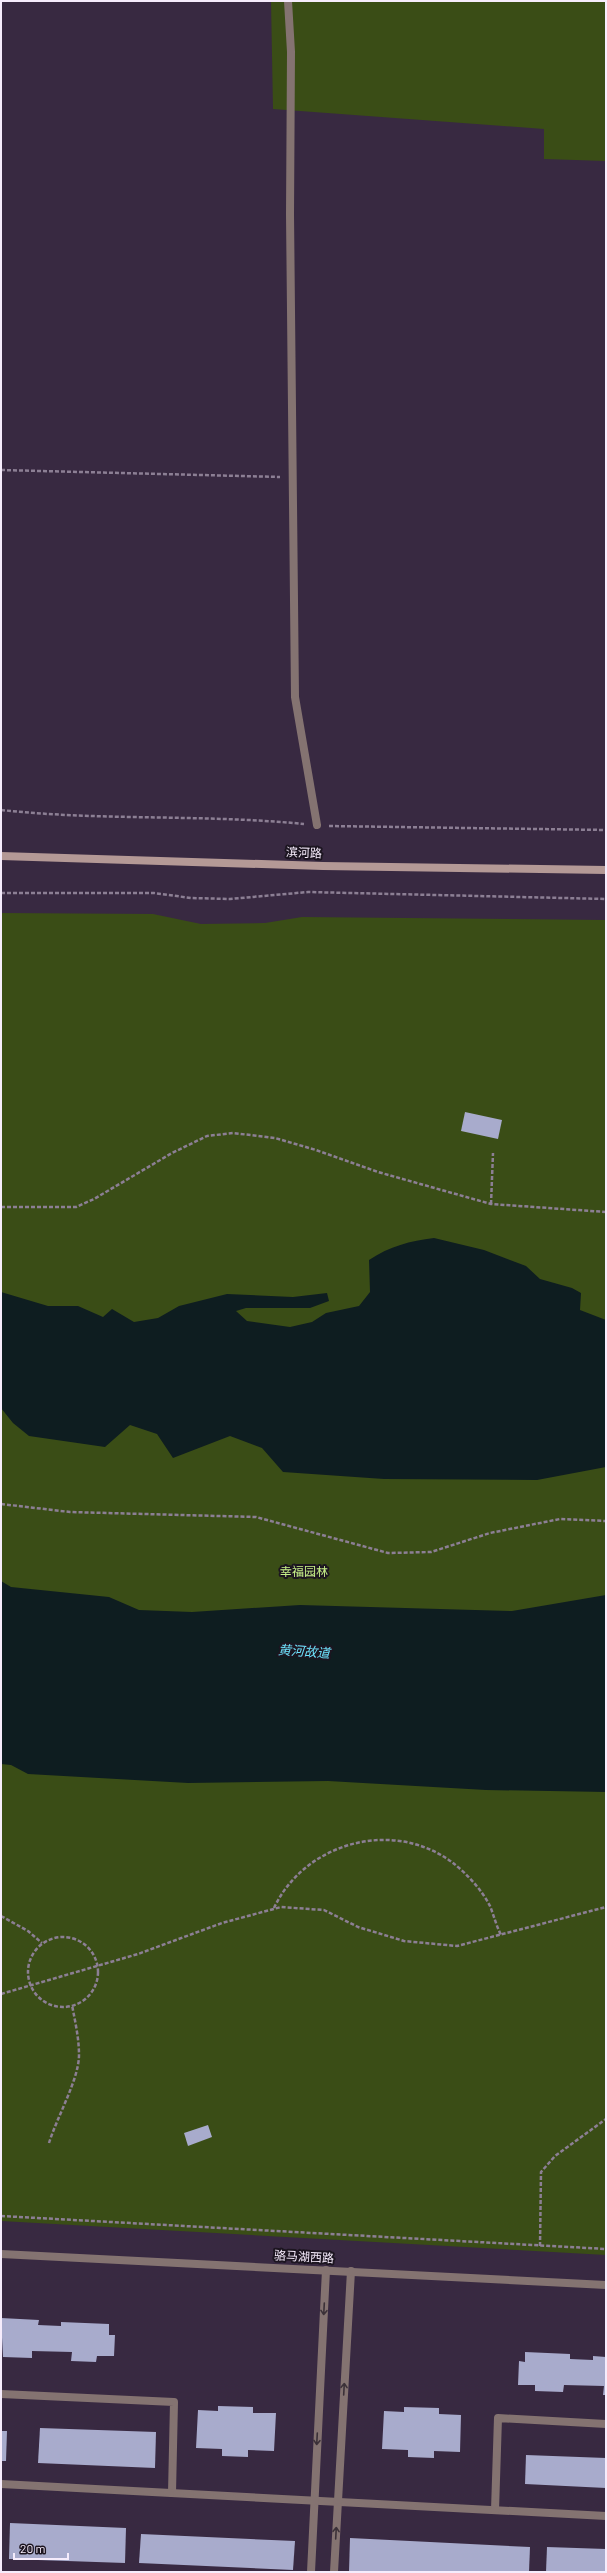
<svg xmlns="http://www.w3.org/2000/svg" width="607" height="2573" font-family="Barlow,'Noto Sans SC',sans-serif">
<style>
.green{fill:#3a4d16}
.water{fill:#0e1d20}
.building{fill:#a8abcc}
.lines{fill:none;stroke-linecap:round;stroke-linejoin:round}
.path{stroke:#8c7f94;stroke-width:2.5;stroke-dasharray:4 2;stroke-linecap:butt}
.service{stroke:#847371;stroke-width:8}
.minor{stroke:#847371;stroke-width:8}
.tertiary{stroke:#847371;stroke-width:8}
.secondary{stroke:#b49996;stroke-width:8}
.oneway{stroke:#3b3138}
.labels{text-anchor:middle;stroke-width:4;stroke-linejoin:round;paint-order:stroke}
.street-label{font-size:12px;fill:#f6ecfc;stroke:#1c1520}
.park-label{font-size:12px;fill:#c7f088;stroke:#1c1520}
.water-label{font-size:13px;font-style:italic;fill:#6de1fb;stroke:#1c1520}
</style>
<rect width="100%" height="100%" fill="#382941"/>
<g class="green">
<polygon points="271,1 606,1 606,161 544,159 544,129 273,109"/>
<polygon points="1,913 153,914 201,924 265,923 302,917 606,920 606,2255 1,2221"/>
</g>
<g class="water">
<path d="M434,1238L484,1250L526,1266L540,1279L572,1288L581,1293L580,1310L606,1320V1467L537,1480L384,1479L283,1472L262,1448L230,1436L173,1458L157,1434L130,1425L105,1447L29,1436L13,1423L1,1408V1292L48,1306H78L103,1317L112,1309L134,1322L158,1318L179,1306L227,1294L293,1297L327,1293L329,1301L310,1308H246L236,1311L247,1321L290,1327L312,1322L326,1313L359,1306L370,1292L369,1260C390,1246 410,1241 434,1238Z"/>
<polygon points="1,1581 11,1587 109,1597 139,1610 192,1612 300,1605 512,1611 606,1595 606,1792 486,1790 328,1781 188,1783 28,1774 11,1765 1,1764"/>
</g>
<g class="building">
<polygon points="465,1112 502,1120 498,1139 461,1131"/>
<polygon points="208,2125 212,2137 188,2146 184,2133"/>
<polygon points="1,2318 39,2320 38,2325 61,2326 61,2322 109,2324 109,2335 115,2335 114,2356 97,2356 96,2362 71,2361 72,2352 32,2351 32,2358 3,2357"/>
<polygon points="525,2352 570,2354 570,2359 593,2360 593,2356 606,2357 606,2395 603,2395 604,2386 564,2385 563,2392 535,2391 535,2385 518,2385 519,2361 525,2362"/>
<polygon points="218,2406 253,2407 253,2413 276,2413 274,2451 248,2450 248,2457 222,2456 222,2449 196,2448 198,2410 218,2411"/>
<polygon points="404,2407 439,2408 439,2414 461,2415 460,2452 434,2451 434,2458 408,2457 408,2450 382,2449 384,2411 404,2412"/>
<polygon points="40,2428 156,2432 155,2468 38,2463"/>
<polygon points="1,2431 7,2431 6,2461 1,2461"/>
<polygon points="526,2455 606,2458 606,2488 525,2484"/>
<polygon points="10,2523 126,2528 125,2563 9,2559"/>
<polygon points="141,2534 295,2541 293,2570 139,2563"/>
<polygon points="350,2538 530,2547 529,2572 349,2572"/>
<polygon points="547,2547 606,2549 606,2572 546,2572"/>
</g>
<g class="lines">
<g class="path">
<polyline points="1,470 280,477"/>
<path d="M1,810C102,821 203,814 304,824"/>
<polyline points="329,826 606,830"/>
<polyline points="1,893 154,893 191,898 230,899 308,892 606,899"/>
<polyline points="491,1204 493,1153"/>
<polyline points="1,1207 76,1207 94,1199 172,1153 207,1136 233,1133 275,1138 316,1150 378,1172 491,1204 606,1212"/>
<polyline points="1,1504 70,1512 256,1517 388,1553 431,1552 490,1533 560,1519 606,1521"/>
<path d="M274,1908C305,1842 394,1818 453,1863C466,1873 482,1890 490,1906C494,1916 496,1925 501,1935"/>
<polyline points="1,1916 28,1931 42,1943"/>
<circle cx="63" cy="1972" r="35"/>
<polyline points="1,1994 138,1954 222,1923 281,1907 324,1910 358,1927 404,1941 457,1946 606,1907"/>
<path d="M49,2143C57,2117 79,2079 79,2055C79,2038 75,2021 72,2005"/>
<polyline points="1,2216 606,2249"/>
<polyline points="540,2246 541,2172 555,2156 606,2119"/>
</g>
<g class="service">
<polyline points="1,2394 174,2402 172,2493"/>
<polyline points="1,2484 606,2516"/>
<polyline points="495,2510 498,2418 606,2424"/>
<polyline points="311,2572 326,2270"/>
<polyline points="334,2572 351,2271"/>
</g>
<polyline class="minor" points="288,1 291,52 290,214 295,697 317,825"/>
<polyline class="tertiary" points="1,2254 606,2285"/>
<polyline class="secondary" points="1,856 323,866 606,870"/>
</g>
<defs><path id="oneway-shaft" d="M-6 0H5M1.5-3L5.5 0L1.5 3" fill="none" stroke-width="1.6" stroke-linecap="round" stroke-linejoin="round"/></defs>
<g class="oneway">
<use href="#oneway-shaft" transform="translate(324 2309) rotate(93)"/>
<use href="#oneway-shaft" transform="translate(344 2389) rotate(-87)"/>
<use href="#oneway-shaft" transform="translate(317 2439) rotate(93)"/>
<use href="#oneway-shaft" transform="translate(336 2533) rotate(-87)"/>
</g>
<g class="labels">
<g class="street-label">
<text transform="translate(304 853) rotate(2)" y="4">滨河路</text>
<text transform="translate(304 2257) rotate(3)" y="4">骆马湖西路</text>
</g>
<g class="park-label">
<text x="304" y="1576">幸福园林</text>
</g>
<g class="water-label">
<text transform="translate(304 1651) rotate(4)" y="5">黄河故道</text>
</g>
</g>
<rect width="607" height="2573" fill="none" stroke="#f6ecfc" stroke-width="4"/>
<path d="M14 2553v6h54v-6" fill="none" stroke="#f6ecfc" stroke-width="2"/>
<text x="20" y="2553" font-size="12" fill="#f6ecfc" stroke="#1c1520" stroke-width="3" paint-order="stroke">20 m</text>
</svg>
